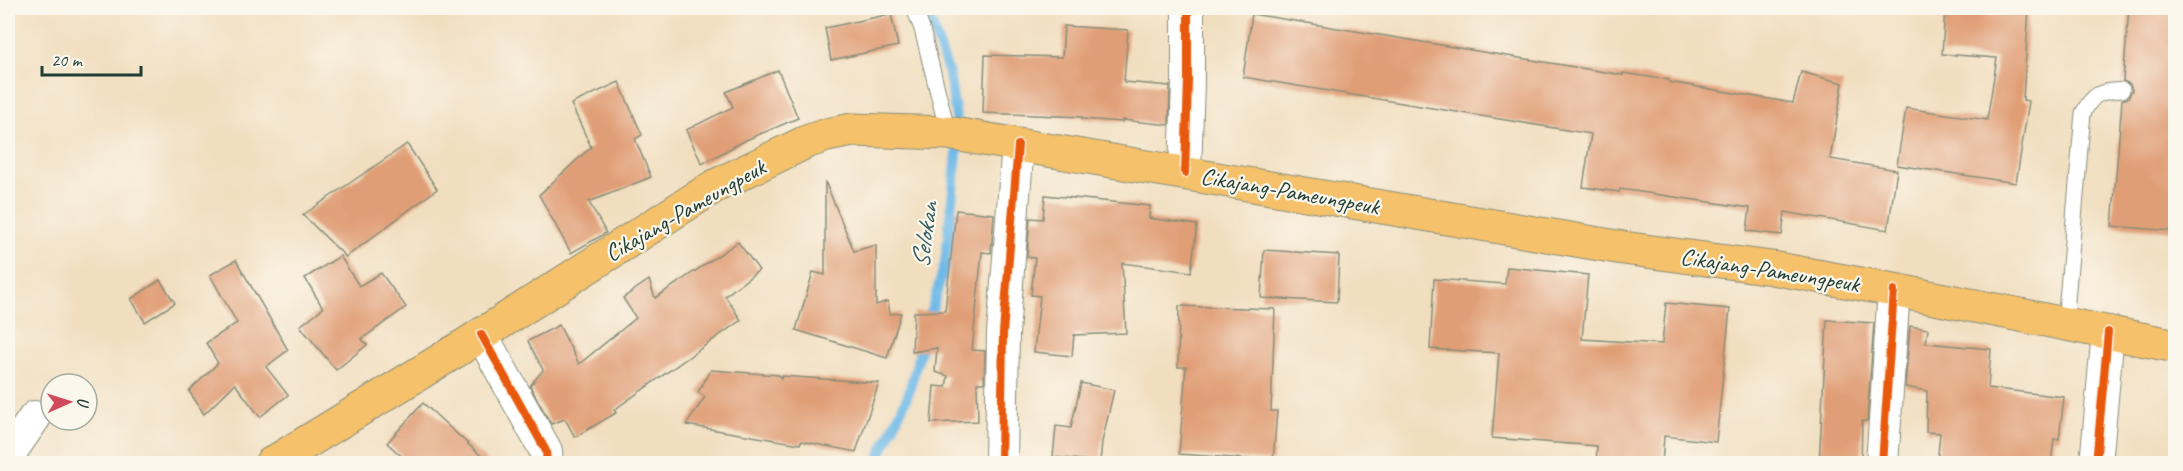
<svg xmlns="http://www.w3.org/2000/svg" width="2183" height="471" font-family="Caveat,sans-serif">
<style>
.lines{fill:none;stroke-linecap:round;stroke-linejoin:round}
.stream{stroke:#6ebae8;stroke-width:10}
.building{fill:#e09e76}
.lane-casing{stroke:#888e7a;stroke-width:17}
.street-casing{stroke:#888e7a;stroke-width:34}
.primary-casing{stroke:#888e7a;stroke-width:35}
.lane{stroke:#fff;stroke-width:15}
.street{stroke:#fff;stroke-width:32}
.primary{stroke:#f5c16b;stroke-width:33}
.cycleway-casing{stroke:#fbf7ec;stroke-width:11}
.cycleway{stroke:#e8590c;stroke-width:8}
.labels{text-anchor:middle;stroke-width:4.5;stroke-linejoin:round;paint-order:stroke}
.street-label{font-size:24px;fill:#1f3d34;stroke:#fbf7ec}
.water-label{font-size:26px;font-style:italic;fill:#335c61;stroke:#fbf7ec}
</style>
<rect width="100%" height="100%" fill="#fbf7ec"/>
<filter id="ink" filterUnits="userSpaceOnUse"><feTurbulence type="fractalNoise" baseFrequency=".0167" numOctaves="2"/><feDisplacementMap in="SourceGraphic" scale="12" xChannelSelector="R" yChannelSelector="G"/><feConvolveMatrix kernelMatrix="1 2 1 2 8 2 1 2 1" color-interpolation-filters="sRGB"/></filter>
<filter id="wash" filterUnits="userSpaceOnUse"><feTurbulence type="fractalNoise" baseFrequency=".008" numOctaves="4" result="noise"/><feDisplacementMap in="SourceGraphic" scale="24" xChannelSelector="R" yChannelSelector="G"/><feGaussianBlur stdDeviation="1.35" result="paint"/><feColorMatrix in="noise" values="0 0 0 0 0 0 0 0 0 0 0 0 0 0 0 0 0 1.4 0 .05"/><feComposite in="paint" operator="in"/></filter>
<g filter="url(#wash)">
<rect width="100%" height="100%" fill="#f1debf"/>
<g class="lines">
<g class="stream">
<polyline points="926,8 949,74 959,136 945,263 928,323"/>
<polyline points="876,464 908,395 924,338"/>
</g>
</g>
<g id="blocks">
<g class="building">
<polygon points="1945,8 2029,8 2023,100 2029,101 2016,183 1897,165 1906,108 1987,120 1997,58 1942,54"/>
<polygon points="2129,8 2175,8 2172,59 2175,59 2175,200 2173,231 2112,226 2122,100 2128,98 2132,90 2130,84 2123,81"/>
<polygon points="891,14 898,46 831,60 825,28"/>
<polygon points="1252,14 1623,75 1623,73 1669,80 1669,82 1793,103 1801,72 1843,83 1830,159 1897,170 1888,230 1785,212 1782,235 1747,231 1750,208 1620,189 1619,192 1583,187 1591,134 1243,77"/>
<polygon points="1064,26 1128,30 1124,82 1170,86 1169,125 1122,120 1122,122 1082,119 1082,117 983,113 985,55 1062,57"/>
<polygon points="778,70 798,118 746,140 702,164 686,130 733,107 726,92"/>
<polygon points="619,82 642,135 635,139 651,177 589,202 606,233 571,253 539,195 591,147 571,104"/>
<polygon points="407,144 437,189 346,257 303,215"/>
<polygon points="825,181 854,251 876,245 876,305 888,301 890,314 901,313 887,358 796,330 813,272 825,275"/>
<polygon points="1045,195 1150,206 1149,218 1197,225 1191,272 1122,263 1126,333 1074,335 1072,356 1034,352 1040,296 1031,295 1035,258 1027,257 1030,218 1043,219"/>
<polygon points="956,210 994,214 991,253 982,252 972,350 985,351 984,383 977,383 978,421 931,423 934,386 946,387 948,376 935,372 937,348 912,352 914,312 945,311"/>
<polygon points="738,242 759,270 725,296 741,320 614,410 616,413 575,437 565,419 551,424 530,386 543,370 528,341 559,325 579,364 636,318 623,298 649,280 655,298"/>
<polygon points="1264,250 1339,255 1337,302 1261,298"/>
<polygon points="340,256 359,286 381,273 406,307 362,339 367,345 336,370 300,326 323,308 305,278"/>
<polygon points="236,260 288,350 266,367 288,395 260,417 235,384 204,414 189,391 218,363 206,343 237,323 210,275"/>
<polygon points="1507,267 1588,275 1582,339 1662,344 1666,303 1730,309 1716,442 1664,436 1662,464 1596,464 1597,446 1492,438 1499,353 1430,349 1434,279 1505,284"/>
<polygon points="160,280 175,303 145,322 131,299"/>
<polygon points="1179,306 1275,309 1271,411 1277,411 1273,461 1179,454 1186,367 1178,367"/>
<polygon points="1827,320 1874,323 1867,421 1862,421 1861,464 1819,464"/>
<polygon points="1910,326 1928,329 1926,343 1991,349 1988,388 2064,397 2059,439 2054,439 2051,464 1937,464 1940,433 1926,432 1927,391 1905,387"/>
<polygon points="711,370 779,375 781,379 782,376 879,383 856,452 801,441 800,444 686,425 705,397 698,392"/>
<polygon points="1081,383 1114,390 1102,442 1100,462 1053,457 1056,426 1071,428"/>
<polygon points="423,403 490,464 410,464 387,443"/>
</g>
</g>
</g>
<g filter="url(#ink)">
<use href="#blocks" fill-opacity="0" stroke="#888e7a" stroke-width="1.5"/>
<g class="lines">
<defs>
<g id="lane">
<polyline points="914,8 922,29 948,133"/>
<path d="M2065,324L2083,113C2094,92 2100,92 2122,90"/>
</g>
<g id="street">
<polyline points="1185,173 1188,81 1188,8"/>
<polyline points="481,334 546,451 547,464"/>
<polyline points="8,456 35,417"/>
<polyline points="1001,464 1003,333 1018,145"/>
<polyline points="1882,464 1894,290"/>
<polyline points="2096,464 2108,332"/>
</g>
<polyline id="primary" points="271,464 459,349 715,186 806,142 827,135 852,130 948,133 1623,248 1772,268 1894,290 2176,346"/>
</defs>
<use href="#lane" class="lane-casing"/>
<use href="#street" class="street-casing"/>
<use href="#primary" class="primary-casing"/>
<use href="#lane" class="lane"/>
<use href="#street" class="street"/>
<use href="#primary" class="primary"/>
<defs>
<g id="cycleway">
<polyline points="1185,173 1188,81 1188,8"/>
<polyline points="481,334 546,451 547,464"/>
<polyline points="1001,464 1003,333 1018,145"/>
<polyline points="1882,464 1894,290"/>
<polyline points="2096,464 2108,332"/>
</g>
</defs>
<use href="#cycleway" class="cycleway-casing"/>
<use href="#cycleway" class="cycleway"/>
</g>
</g>
<g class="labels">
<g class="street-label">
<text transform="translate(1290 191) rotate(10)" y="8">Cikajang-Pameungpeuk</text>
<text transform="translate(685 210) rotate(-30)" y="8">Cikajang-Pameungpeuk</text>
<text transform="translate(1770 270) rotate(9)" y="8">Cikajang-Pameungpeuk</text>
</g>
<g class="water-label">
<text transform="translate(924 235) rotate(-82)" y="9">Selokan</text>
</g>
</g>
<rect width="2183" height="471" fill="none" stroke="#fbf7ec" stroke-width="30"/>
<g transform="translate(69 402) rotate(87)"><circle r="28" fill="#fbf7ec" stroke="#a3ada2" stroke-width="1.5"/>
<path d="M0-4.5L10 22L0 15L-10 22Z" fill="#d1495b"/>
<text y="-9" font-size="16" font-weight="bold" text-anchor="middle" fill="#1f3d34">U</text>
</g>
<path d="M42 66v9h99v-9" fill="none" stroke="#1f3d34" stroke-width="3"/>
<text x="51" y="66" font-size="18" fill="#1f3d34" stroke="#fbf7ec" stroke-width="4.5" paint-order="stroke">20 m</text>
</svg>
